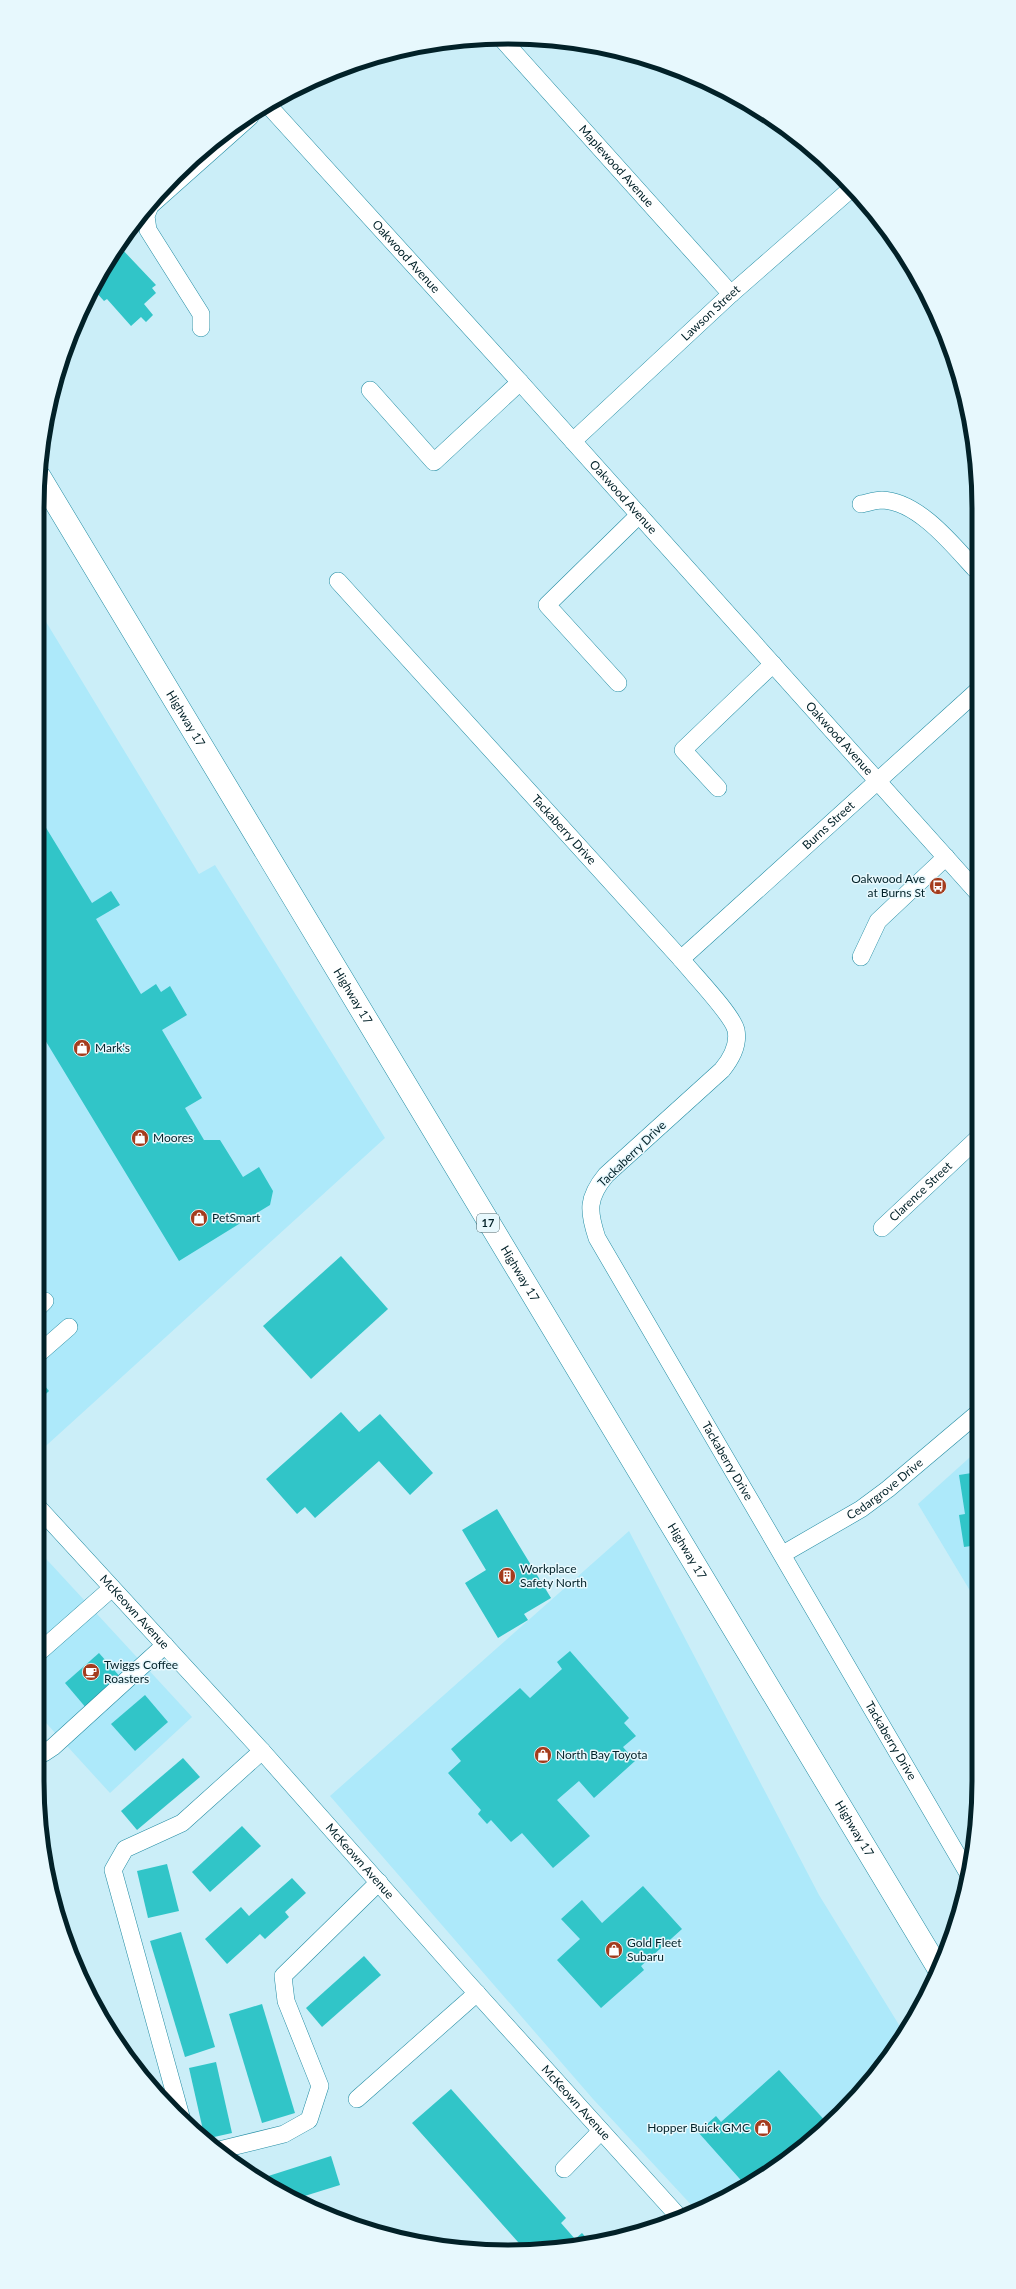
<svg xmlns="http://www.w3.org/2000/svg" width="1016" height="2289" font-family="Lato,sans-serif">
<style>
.built{fill:#ade9fa}
.building{fill:#31c5c8}
.lines{fill:none;stroke-linecap:round;stroke-linejoin:round}
.minor-casing{stroke:#228ca3;stroke-width:18}
.highway-casing{stroke:#228ca3;stroke-width:23}
.minor{stroke:#fff;stroke-width:17}
.highway{stroke:#fff;stroke-width:22}
.labels{text-anchor:middle;stroke-width:3;stroke-linejoin:round;paint-order:stroke}
.shield{fill:#e7f8fd;stroke:#476268;stroke-width:1}
.shield-label{font-size:11px;font-weight:bold;fill:#022128}
.street-label{font-size:12px;fill:#022128;stroke:#e7f8fd}
.poi-label{font-size:12px;fill:#022128;stroke:#e7f8fd;text-anchor:start}
.rim{fill:none;stroke:#022128;stroke-width:5}
</style>
<rect width="100%" height="100%" fill="#cbeef8"/>
<g class="built">
<polygon points="37,607 199,874 215,865 385,1138 37,1454"/>
<polygon points="978,1450 978,1604 918,1504"/>
<polygon points="629,1531 819,1895 904,2033 862,2091 795,2155 743,2189 696,2210 593,2099 330,1796"/>
<polygon points="37,1549 192,1717 110,1793 37,1713"/>
</g>
<g class="building">
<polygon points="119,246 156,285 152,288 156,293 144,304 153,315 146,322 141,317 131,326 107,299 104,301 93,289 100,272"/>
<polygon points="37,813 92,903 111,891 120,905 96,919 141,994 156,984 161,992 170,986 187,1015 162,1030 202,1098 185,1108 204,1140 220,1140 243,1177 259,1167 273,1191 270,1205 179,1261 39,1030 37,1032"/>
<polygon points="341,1256 388,1309 311,1379 263,1326"/>
<polygon points="39,1379 49,1391 37,1402 37,1381"/>
<polygon points="341,1412 359,1432 380,1414 433,1473 410,1495 379,1461 315,1518 305,1507 297,1514 266,1479"/>
<polygon points="978,1472 978,1545 964,1547 959,1515 965,1514 959,1475"/>
<polygon points="497,1509 551,1598 524,1614 528,1620 498,1638 465,1583 486,1570 462,1530"/>
<polygon points="570,1651 629,1718 624,1723 636,1736 623,1747 635,1761 594,1798 579,1781 557,1800 590,1836 553,1868 522,1833 511,1842 491,1820 487,1824 478,1814 481,1810 448,1773 461,1761 451,1749 520,1688 530,1698 562,1669 557,1662"/>
<polygon points="99,1653 122,1679 87,1709 65,1683"/>
<polygon points="145,1695 168,1722 135,1751 111,1724"/>
<polygon points="183,1758 200,1777 137,1830 121,1811"/>
<polygon points="242,1826 261,1846 210,1892 192,1872"/>
<polygon points="167,1864 179,1911 148,1918 137,1871"/>
<polygon points="292,1878 306,1893 285,1912 289,1917 265,1939 260,1934 227,1964 205,1939 241,1907 249,1916"/>
<polygon points="643,1886 682,1929 641,1966 644,1970 601,2008 557,1960 580,1939 561,1919 582,1900 602,1923"/>
<polygon points="181,1932 215,2047 185,2057 150,1941"/>
<polygon points="364,1956 381,1975 322,2027 306,2008"/>
<polygon points="262,2004 295,2113 262,2123 229,2014"/>
<polygon points="216,2062 232,2133 205,2139 189,2068"/>
<polygon points="779,2070 828,2124 795,2155 747,2187 698,2132 716,2116 721,2122"/>
<polygon points="451,2089 566,2218 561,2223 575,2239 582,2233 591,2243 570,2248 548,2249 541,2241 530,2251 526,2251 412,2123"/>
<polygon points="331,2156 340,2185 295,2199 273,2189 259,2179"/>
</g>
<g class="lines">
<defs>
<g id="minor">
<path id="s1" d="M502,39L731,294"/>
<path id="s2" d="M268,105L520,382L976,891"/>
<polyline points="201,328 201,314 148,230 146,216 150,206 250,117"/>
<polyline points="370,390 434,462 520,382"/>
<path id="s3" d="M573,441L731,294L852,188"/>
<path d="M861,504C867,503 875,500 882,500C918,501 953,545 975,569"/>
<path id="s4" d="M338,581L681,959C693,974 732,1014 736,1030C739,1045 731,1059 722,1070L606,1175C587,1198 588,1211 597,1238L969,1875"/>
<polyline points="618,683 547,605 639,515"/>
<polyline points="718,788 683,750 773,664"/>
<polyline points="861,957 878,921 946,857"/>
<path id="s5" d="M681,959L976,692"/>
<path id="s6" d="M882,1228L977,1139"/>
<polyline points="37,1309 45,1301"/>
<polyline points="37,1355 69,1327"/>
<path id="s7" d="M37,1506L262,1751L464,1979L680,2218"/>
<path id="s8" d="M783,1554L861,1509L888,1489L978,1413"/>
<polyline points="37,1654 112,1588"/>
<polyline points="37,1751 44,1753 53,1747 165,1645"/>
<polyline points="357,2099 477,1993"/>
<polyline points="182,2120 113,1870 125,1849 182,1823 262,1751"/>
<polyline points="219,2150 284,2134 309,2120 320,2086 286,2001 283,1976 379,1882"/>
<polyline points="564,2169 601,2131"/>
</g>
<g id="highway">
<path id="s9" d="M40,477L938,1968"/>
</g>
</defs>
<use href="#minor" class="minor-casing"/>
<use href="#highway" class="highway-casing"/>
<use href="#minor" class="minor"/>
<use href="#highway" class="highway"/>
</g>
<defs>
<symbol id="bus-disc" viewBox="-11 -11 22 22"><circle r="9.5" fill="#a43c1d" stroke="#e7f8fd"/><path d="M-5-6H5V4H4V6H2V4H-2V6H-4V4H-5ZM-3.5-4V0h7V-4ZM-3.5 1.2v1.5H-2V1.2ZM2 1.2v1.5H3.5V1.2Z" fill="#fff"/></symbol>
<symbol id="shop-disc" viewBox="-11 -11 22 22"><circle r="9.5" fill="#a43c1d" stroke="#e7f8fd"/><path d="M-5-2.5h2.3a2.7 3.5 0 0 1 5.4 0H5L5.5 6h-11ZM-1.5-2.5h3a1.5 2.3 0 0 0-3 0Z" fill="#fff"/></symbol>
<symbol id="building-disc" viewBox="-11 -11 22 22"><circle r="9.5" fill="#a43c1d" stroke="#e7f8fd"/><path d="M-4-6H4V6H1V3H-1V6H-4ZM-2.5-4.3h1.7v1.8h-1.7ZM.8-4.3h1.7v1.8H.8ZM-2.5-1h1.7V.8h-1.7ZM.8-1h1.7V.8H.8Z" fill="#fff"/></symbol>
<symbol id="cafe-disc" viewBox="-11 -11 22 22"><circle r="9.5" fill="#a43c1d" stroke="#e7f8fd"/><path d="M-5.5-4.5H6V0H3Q3 3.5 0 3.5H-2.5Q-5.5 3.5-5.5 0ZM3-3.2v2h1.7v-2ZM-6 4.5H4V6H-6Z" fill="#fff"/></symbol>
</defs>
<g fill-rule="evenodd">
<use href="#bus-disc" x="928" y="876" width="20" height="20"/>
<use href="#shop-disc" x="72" y="1038" width="20" height="20"/>
<use href="#shop-disc" x="130" y="1128" width="20" height="20"/>
<use href="#shop-disc" x="189" y="1208" width="20" height="20"/>
<use href="#building-disc" x="497" y="1566" width="20" height="20"/>
<use href="#cafe-disc" x="81" y="1662" width="20" height="20"/>
<use href="#shop-disc" x="533" y="1745" width="20" height="20"/>
<use href="#shop-disc" x="604" y="1940" width="20" height="20"/>
<use href="#shop-disc" x="753" y="2118" width="20" height="20"/>
</g>
<g class="labels">
<rect class="shield" x="477" y="1214" width="22" height="18" rx="3"/>
<g class="shield-label">
<text x="488" y="1227">17</text>
</g>
<g class="street-label">
<text dy="4" stroke="none"><textPath href="#s1" startOffset="171">Maplewood Avenue</textPath></text>
<text dy="4" stroke="none"><textPath href="#s2" startOffset="205">Oakwood Avenue</textPath></text>
<text dy="4" stroke="none"><textPath href="#s3" startOffset="188">Lawson Street</textPath></text>
<text dy="4" stroke="none"><textPath href="#s2" startOffset="529">Oakwood Avenue</textPath></text>
<text dy="4" stroke="none"><textPath href="#s9" startOffset="282">Highway 17</textPath></text>
<text dy="4" stroke="none"><textPath href="#s2" startOffset="853">Oakwood Avenue</textPath></text>
<text dy="4" stroke="none"><textPath href="#s5" startOffset="199">Burns Street</textPath></text>
<text dy="4" stroke="none"><textPath href="#s4" startOffset="336">Tackaberry Drive</textPath></text>
<text dy="4" stroke="none"><textPath href="#s9" startOffset="606">Highway 17</textPath></text>
<text transform="translate(632 1154) rotate(-44)" y="4">Tackaberry Drive</text>
<text dy="4" stroke="none"><textPath href="#s6" startOffset="53">Clarence Street</textPath></text>
<text dy="4" stroke="none"><textPath href="#s9" startOffset="930">Highway 17</textPath></text>
<text dy="4" stroke="none"><textPath href="#s4" startOffset="1127">Tackaberry Drive</textPath></text>
<text dy="4" stroke="none"><textPath href="#s8" startOffset="121">Cedargrove Drive</textPath></text>
<text dy="4" stroke="none"><textPath href="#s9" startOffset="1254">Highway 17</textPath></text>
<text dy="4" stroke="none"><textPath href="#s7" startOffset="144">McKeown Avenue</textPath></text>
<text dy="4" stroke="none"><textPath href="#s4" startOffset="1451">Tackaberry Drive</textPath></text>
<text dy="4" stroke="none"><textPath href="#s9" startOffset="1578">Highway 17</textPath></text>
<text dy="4" stroke="none"><textPath href="#s7" startOffset="480">McKeown Avenue</textPath></text>
<text dy="4" stroke="none"><textPath href="#s7" startOffset="804">McKeown Avenue</textPath></text>
</g>
<g class="poi-label">
<text x="925" y="883" text-anchor="end">Oakwood Ave<tspan x="925" dy="14">at Burns St</tspan></text>
<text x="95" y="1052">Mark's</text>
<text x="153" y="1142">Moores</text>
<text x="212" y="1222">PetSmart</text>
<text x="520" y="1573">Workplace<tspan x="520" dy="14">Safety North</tspan></text>
<text x="104" y="1669">Twiggs Coffee<tspan x="104" dy="14">Roasters</tspan></text>
<text x="556" y="1759">North Bay Toyota</text>
<text x="627" y="1947">Gold Fleet<tspan x="627" dy="14">Subaru</tspan></text>
<text x="750" y="2132" text-anchor="end">Hopper Buick GMC</text>
</g>
</g>
<path d="M0 0H1016V2289H0ZM508 44H508A464 464 0 0 1 972 508V1781A464 464 0 0 1 508 2245H508A464 464 0 0 1 44 1781V508A464 464 0 0 1 508 44Z" fill="#e7f8fd" fill-rule="evenodd"/>
<path class="rim" d="M508 44H508A464 464 0 0 1 972 508V1781A464 464 0 0 1 508 2245H508A464 464 0 0 1 44 1781V508A464 464 0 0 1 508 44Z"/>
</svg>
